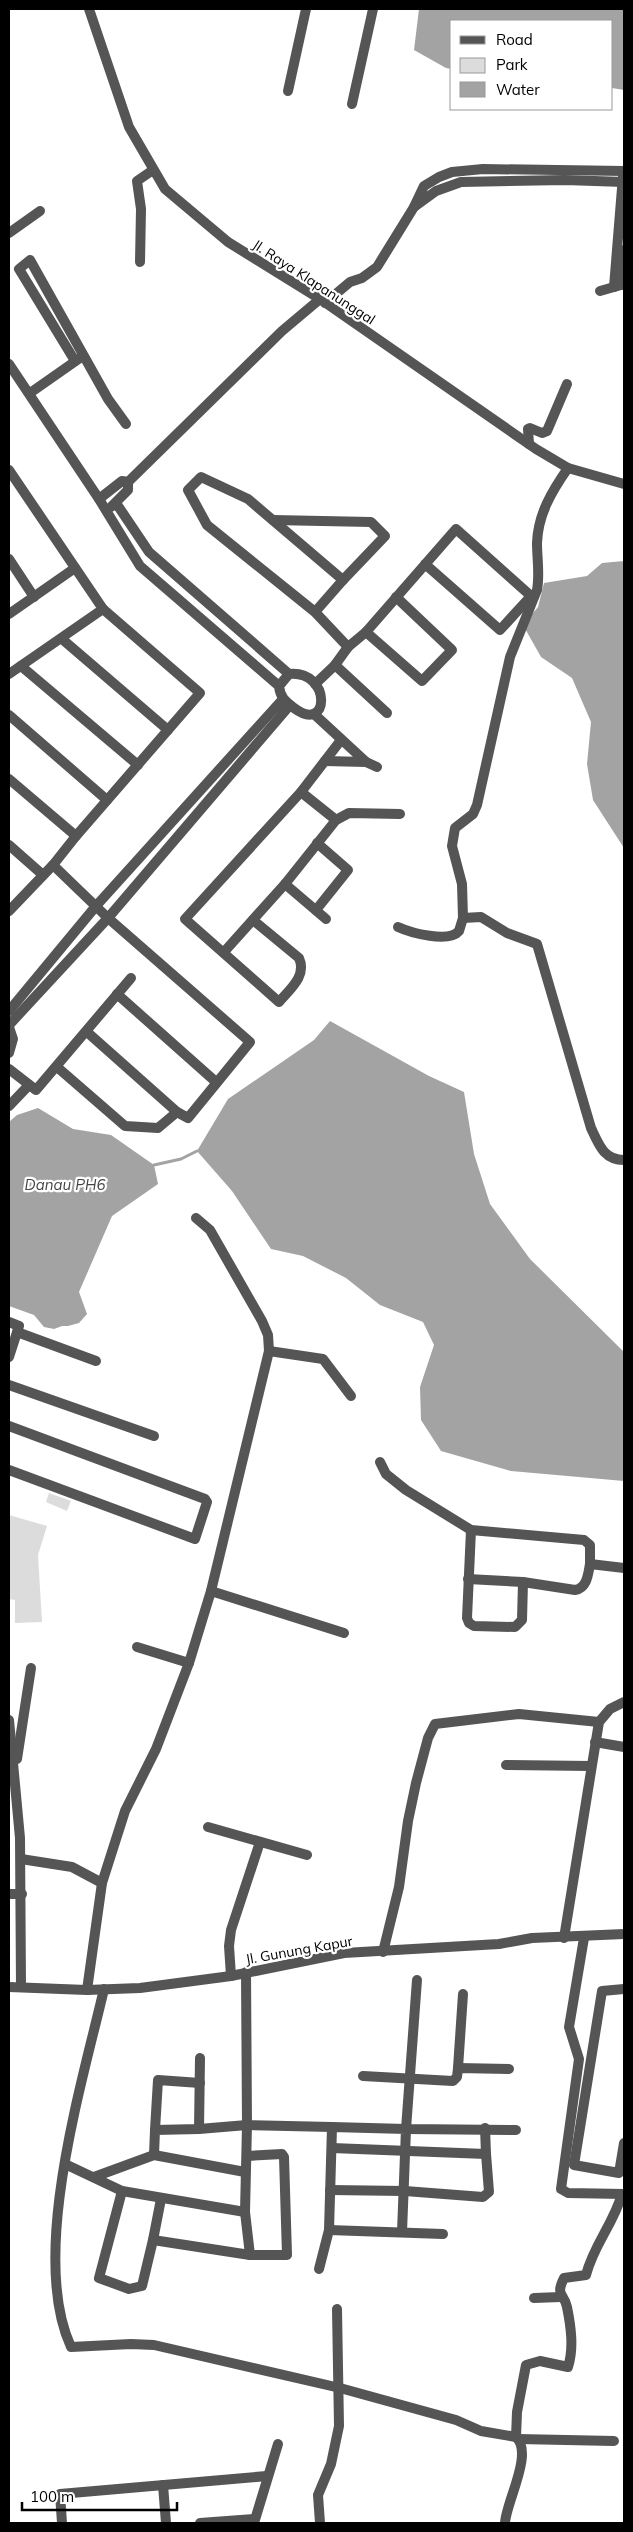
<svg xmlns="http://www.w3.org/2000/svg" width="633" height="2532" font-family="Mulish,sans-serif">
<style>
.green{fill:#dcdcdc}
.water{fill:#a3a3a3}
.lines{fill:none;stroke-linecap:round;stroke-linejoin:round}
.stream{stroke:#a3a3a3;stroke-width:3}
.minor{stroke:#555;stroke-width:10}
.tertiary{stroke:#555;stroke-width:10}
.labels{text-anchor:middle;stroke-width:4.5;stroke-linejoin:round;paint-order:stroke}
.street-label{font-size:14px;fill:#000;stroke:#fff}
.water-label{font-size:15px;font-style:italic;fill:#444;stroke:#fff}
</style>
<rect width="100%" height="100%" fill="#fff"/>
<g class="green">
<polygon points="49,1493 71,1501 67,1511 46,1502"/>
<polygon points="9,1515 47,1526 38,1555 42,1622 15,1623 15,1600 9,1599"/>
</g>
<g class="water">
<polygon points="419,9 624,9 624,90 612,88 612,21 452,21 452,69 446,68 414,50"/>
<polygon points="624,561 624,848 593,800 587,764 591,722 572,678 541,657 523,625 538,607 544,583 587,576 602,563"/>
<polygon points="330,1021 429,1076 464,1092 474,1154 490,1204 530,1259 624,1352 624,1481 511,1471 441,1451 421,1420 420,1387 434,1345 423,1322 380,1305 346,1278 303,1256 271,1249 232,1191 197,1151 228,1099 314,1040"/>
<polygon points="38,1108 73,1129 111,1135 154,1165 158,1184 112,1216 79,1292 87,1314 79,1323 68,1326 62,1326 54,1329 44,1327 34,1315 9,1306 9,1122 17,1115"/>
</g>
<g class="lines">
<polyline class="stream" points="154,1165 181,1159 197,1151"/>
<g class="minor">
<polyline points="288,91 306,9"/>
<polyline points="352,104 373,9"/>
<polyline points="414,207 436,191 461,182 565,180 624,182"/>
<polyline points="9,233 40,211"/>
<polyline points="140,262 141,209 137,181 153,170"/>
<polyline points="621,285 624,250"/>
<polyline points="614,287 623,176"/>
<polyline points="600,291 621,285"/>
<polyline points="325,303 350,282 362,278 377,267 414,207 424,186 439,177 452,172 483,169 624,171"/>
<polyline points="75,361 19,269 30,260 108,399 126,424"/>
<path d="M9,364L99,499L140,566L279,686C280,697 285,701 294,708C330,735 332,670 289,674L279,686"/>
<polyline points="30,393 80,358"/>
<polyline points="529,444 528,429 530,428 542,433 547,431 567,384"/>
<path d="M568,468C552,491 538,514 537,543C537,559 540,574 537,590L510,657L477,805L473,814L455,828L452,846L462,884L463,918L481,917L507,933L537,944L591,1128C599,1145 604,1160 624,1160"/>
<polyline points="9,470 103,609 9,674"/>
<polyline points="99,499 122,481 128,482 282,331 320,299"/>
<polyline points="116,503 149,552 289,674"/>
<polyline points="111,507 128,490 128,482"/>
<polyline points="273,520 371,522 385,536 343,580"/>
<polyline points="9,559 34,597"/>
<polyline points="315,612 343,580 248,499 201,477 188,490 207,525 315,612 348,647"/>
<polyline points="9,614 75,568"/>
<polyline points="366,632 422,681 452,650 396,597"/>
<polyline points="62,639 168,730"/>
<polyline points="335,665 387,713"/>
<polyline points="21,666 138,765"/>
<polyline points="315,684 335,665 348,647 366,632 456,529 531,596 500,630 425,564"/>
<polyline points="314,714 366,762 325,761"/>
<polyline points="9,715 107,800"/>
<polyline points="366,762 377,767"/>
<polyline points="9,779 76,836 53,865 9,911"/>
<polyline points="301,792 336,820"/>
<polyline points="76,836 200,693 103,609"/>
<polyline points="9,845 43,875"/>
<polyline points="53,865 108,918 250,1042 188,1118 177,1112 87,1032"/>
<polyline points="285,884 326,919"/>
<polyline points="316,910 348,870 317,843"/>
<path d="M253,920L299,958C307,976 290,989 279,1002L185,919L301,792L341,740"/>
<path d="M398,927C411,933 449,943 459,931L463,918"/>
<polyline points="224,952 285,884 336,820 349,813 400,814"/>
<polyline points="117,994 216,1082"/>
<polyline points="9,1011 96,906 283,699"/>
<polyline points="9,1025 108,918 290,705"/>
<polyline points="9,1027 13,1039 9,1053"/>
<polyline points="57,1067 125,1126 158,1128 177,1112"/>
<polyline points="9,1069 36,1090 131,978"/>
<polyline points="9,1106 29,1085"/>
<polyline points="9,1322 19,1326 9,1357"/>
<polyline points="17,1332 96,1361"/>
<polyline points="269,1351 323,1359 351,1396"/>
<polyline points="9,1385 154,1436"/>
<polyline points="9,1426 205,1499 207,1502 195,1539 9,1470"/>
<polyline points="380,1462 386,1474 406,1490 471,1530 584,1540 590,1545 590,1564"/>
<path d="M471,1530L467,1618L469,1623L474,1626L515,1627L522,1620L523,1582L575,1590C587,1588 588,1575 590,1564L624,1568"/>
<polyline points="468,1579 523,1582"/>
<polyline points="211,1591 344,1633"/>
<polyline points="137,1647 189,1663"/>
<polyline points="9,1720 20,1838 21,1987"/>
<polyline points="595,1742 624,1747"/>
<polyline points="17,1759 31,1668"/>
<polyline points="506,1765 591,1766"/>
<polyline points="208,1827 307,1855"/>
<polyline points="21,1859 72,1867 102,1883"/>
<polyline points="9,1894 22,1894"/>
<polyline points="564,1938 599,1722 610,1709 624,1702"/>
<polyline points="584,1938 569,2027 579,2059 561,2189 568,2193 624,2194"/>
<polyline points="383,1952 399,1887 408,1821 416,1783 428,1738 435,1724 519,1714 599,1722"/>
<polyline points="246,1972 247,2125 332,2127"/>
<polyline points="231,1976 229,1946 231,1930 260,1842"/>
<polyline points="417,1980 406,2129 516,2130"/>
<polyline points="9,1987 87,1990 140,1988 231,1976 344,1953 499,1944 532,1938 624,1934"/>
<path d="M104,1989C82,2084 29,2256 71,2347L131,2344L154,2345L340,2388L456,2420L481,2431L516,2437C534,2453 506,2502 505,2523"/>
<polyline points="624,1989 602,1991 574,2165 619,2173 624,2143"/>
<polyline points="87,1990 102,1883 125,1811 156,1749 189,1663 211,1591 269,1351 268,1335 262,1321 210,1230 196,1218"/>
<polyline points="458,2068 463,1994"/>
<polyline points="363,2076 453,2081 457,2077 458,2068 509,2069"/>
<polyline points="199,2129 200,2058"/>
<polyline points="155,2130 158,2080 200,2083"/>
<polyline points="332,2148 486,2154 485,2128"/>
<polyline points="154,2155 155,2130 199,2129 247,2125 245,2212 250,2255"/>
<polyline points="65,2164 122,2191 99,2278 129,2289 142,2286 153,2240 250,2255 287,2255 284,2157 282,2154 247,2156"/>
<polyline points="94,2177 154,2155 245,2172"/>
<polyline points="330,2190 405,2191 483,2197 489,2192 486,2154"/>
<polyline points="122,2191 245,2212"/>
<polyline points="329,2230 443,2234"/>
<polyline points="153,2240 161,2199"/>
<polyline points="319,2269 329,2230 332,2127 406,2129 402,2232"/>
<polyline points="534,2298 561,2297"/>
<path d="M516,2437L517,2412L526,2365L540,2361L568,2367C574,2348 571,2327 567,2307C564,2293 555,2296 564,2278L586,2275C594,2244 613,2225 622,2194"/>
<polyline points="518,2439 614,2441"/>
<polyline points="163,2485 166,2523"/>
<polyline points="62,2523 60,2494 267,2476"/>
<polyline points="200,2523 254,2519"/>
<polyline points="254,2523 278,2444"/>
<polyline points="320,2523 318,2495 331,2464 339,2426 337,2309"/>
</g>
<polyline class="tertiary" points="89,9 129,127 165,189 228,242 320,299 536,449 568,468 624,484"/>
</g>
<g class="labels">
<g class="street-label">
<text transform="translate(314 282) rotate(33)" y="5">Jl. Raya Klapanunggal</text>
<text transform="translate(299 1950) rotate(-10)" y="5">Jl. Gunung Kapur</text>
</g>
<g class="water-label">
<text x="65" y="1190">Danau PH6</text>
</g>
</g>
<rect width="633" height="2532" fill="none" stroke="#000000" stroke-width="20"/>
<rect x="450" y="20" width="162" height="90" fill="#ffffff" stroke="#999999"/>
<rect x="460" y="36" width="25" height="8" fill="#555555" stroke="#999999"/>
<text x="496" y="45" font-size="15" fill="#000000">Road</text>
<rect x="460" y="58" width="25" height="15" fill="#dcdcdc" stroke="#999999"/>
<text x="496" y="70" font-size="15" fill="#000000">Park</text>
<rect x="460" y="82" width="25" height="15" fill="#a3a3a3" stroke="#999999"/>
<text x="496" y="95" font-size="15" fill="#000000">Water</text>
<path d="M22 2502v8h155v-8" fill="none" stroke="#000000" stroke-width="2.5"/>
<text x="30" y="2502" font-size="15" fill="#000000" stroke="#ffffff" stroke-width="4" paint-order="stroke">100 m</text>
</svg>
